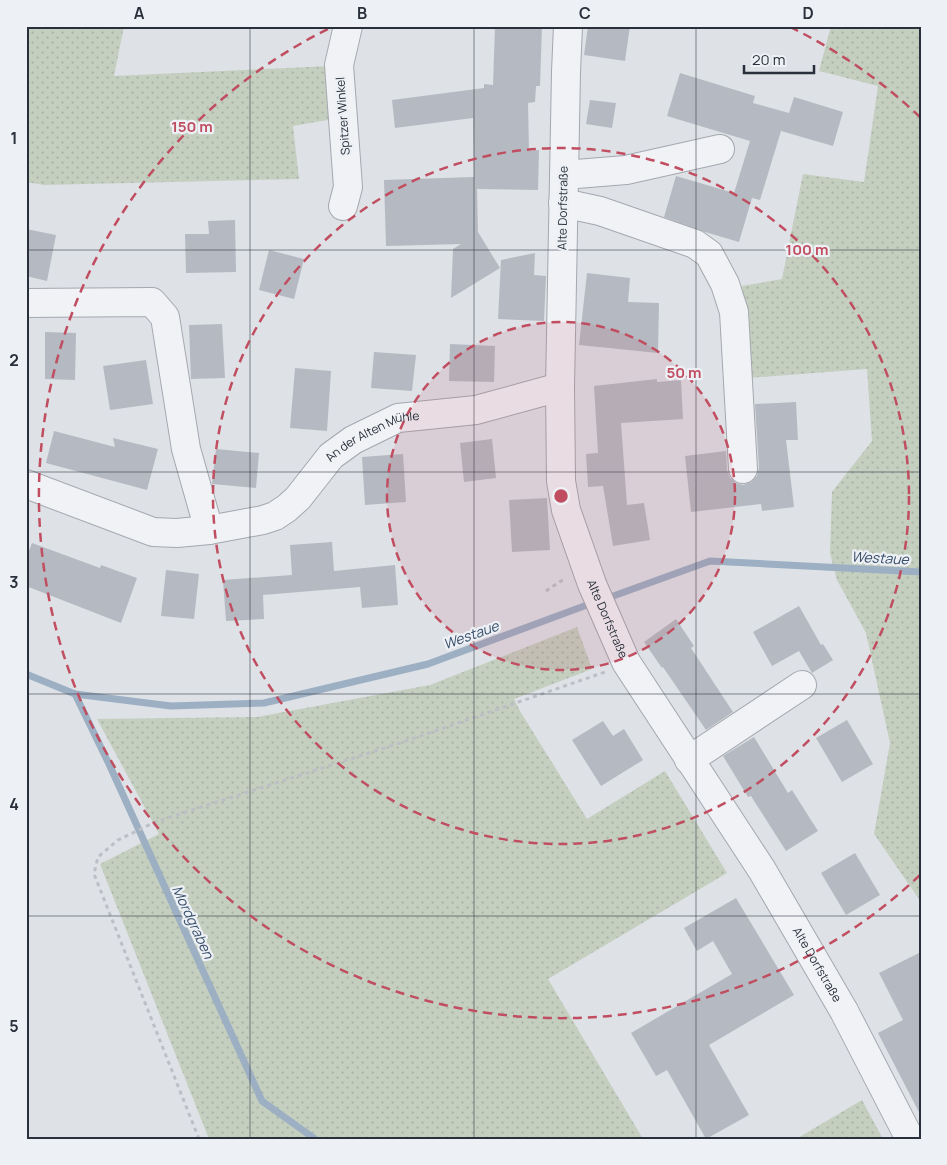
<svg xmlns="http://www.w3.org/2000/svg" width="947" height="1165" font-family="Manrope,sans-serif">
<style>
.green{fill:url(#green-dots)}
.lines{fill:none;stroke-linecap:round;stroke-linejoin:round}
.stream{stroke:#9cafc3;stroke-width:7}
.building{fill:#b5bac2}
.minor-casing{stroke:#a4a8af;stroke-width:30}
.path{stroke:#bcbfc5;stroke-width:3;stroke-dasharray:4 4;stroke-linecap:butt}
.minor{stroke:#f0f2f5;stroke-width:28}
.grid{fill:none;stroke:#292f3b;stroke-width:1;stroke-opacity:0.55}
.ring{fill:none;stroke:#c04e60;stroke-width:2.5;stroke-dasharray:9 6}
.labels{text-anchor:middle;stroke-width:4.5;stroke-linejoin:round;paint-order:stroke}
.street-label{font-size:12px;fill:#292f3b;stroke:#edf0f4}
.water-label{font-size:14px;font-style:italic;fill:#374e6a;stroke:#edf0f4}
.centre{fill:#c04e60;stroke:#edf0f4;stroke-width:2.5}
.ring-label{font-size:15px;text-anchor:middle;font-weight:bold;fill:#c04e60;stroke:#edf0f4;stroke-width:4.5;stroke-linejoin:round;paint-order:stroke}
.neatline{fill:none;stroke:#292f3b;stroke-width:2}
.grid-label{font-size:16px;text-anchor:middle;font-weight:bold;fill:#292f3b}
</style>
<defs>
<pattern id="green-dots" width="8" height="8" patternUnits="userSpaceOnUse" patternTransform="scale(1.25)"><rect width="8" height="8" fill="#c4cfc0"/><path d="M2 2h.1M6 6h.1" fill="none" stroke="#a8b2a6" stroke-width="1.8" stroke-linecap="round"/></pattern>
</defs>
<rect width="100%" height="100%" fill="#dee1e6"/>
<g class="green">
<polygon points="26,26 124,26 114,76 331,66 333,119 293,126 299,179 44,185 26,182"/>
<polygon points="831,26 921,26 921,902 874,834 890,743 866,633 837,580 830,553 832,492 872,441 867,369 748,378 742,286 782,279 803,174 864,182 878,86 819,71"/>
<polygon points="577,627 592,669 514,699 520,711 587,819 665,771 727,873 548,979 643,1139 209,1139 100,864 159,834 97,719 257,717 430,685"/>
<polygon points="862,1100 883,1139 796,1139"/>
</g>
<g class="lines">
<g class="stream">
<polyline points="605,599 710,561 921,572"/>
<polyline points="26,674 75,694 171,706 264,703 428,664 595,602"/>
<polyline points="75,694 109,764 262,1101 315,1139"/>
</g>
</g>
<g class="building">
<polygon points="495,26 542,26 540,86 536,86 535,102 528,103 529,151 539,150 538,190 477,189 478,232 500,268 451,298 453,249 461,244 386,246 384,180 474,177 473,118 395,128 392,100 484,88 484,84 493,85"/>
<polygon points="588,26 630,26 625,61 584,55"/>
<polygon points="680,73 755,96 753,103 789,113 794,97 843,112 833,146 781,131 760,200 752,198 739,242 705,232 664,217 676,176 734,193 750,141 667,116"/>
<polygon points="590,100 616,103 612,128 586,124"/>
<polygon points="235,220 236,272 186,273 185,234 209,234 208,221"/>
<polygon points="26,229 56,235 47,281 26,276"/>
<polygon points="269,250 304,259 294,299 259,290"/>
<polygon points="535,253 534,275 546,276 544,321 498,319 501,260"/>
<polygon points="587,273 630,278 628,302 659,303 658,353 579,345"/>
<polygon points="222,324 225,378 191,379 189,325"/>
<polygon points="45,332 76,333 75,380 45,379"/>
<polygon points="450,344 495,346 494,382 449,381"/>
<polygon points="374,352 416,355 412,391 371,388"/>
<polygon points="146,360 153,404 110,410 103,366"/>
<polygon points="295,368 331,371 327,431 290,428"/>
<polygon points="657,379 657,382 681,380 683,419 621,423 627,505 644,503 650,540 613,546 603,486 588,487 586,454 598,453 594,386"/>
<polygon points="796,402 798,440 786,440 794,507 762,511 761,504 691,512 685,456 726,451 727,470 730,478 736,483 743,485 751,482 757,476 759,468 755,404"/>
<polygon points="54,431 115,447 113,438 158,449 147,490 46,463"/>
<polygon points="492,439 496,478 464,482 460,443"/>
<polygon points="216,449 259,453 256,488 212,484"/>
<polygon points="403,454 406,502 365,505 362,457"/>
<polygon points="547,498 550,550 512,552 509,500"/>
<polygon points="332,542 334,571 395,565 398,605 362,608 360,587 263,595 264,619 226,621 223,580 292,575 290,545"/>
<polygon points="32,543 100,568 101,565 137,578 121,623 26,586 26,558"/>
<polygon points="166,570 199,574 194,619 161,616"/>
<polygon points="799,606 821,645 823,644 833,660 812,673 799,651 772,666 753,632"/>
<polygon points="676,619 694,646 691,648 733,712 706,730 663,667 662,668 644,642"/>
<polygon points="847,720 873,764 842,782 816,738"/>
<polygon points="603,721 613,736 624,729 643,760 601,786 572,740"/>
<polygon points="754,737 788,793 792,790 818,831 786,851 751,796 748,797 723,756"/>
<polygon points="855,853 880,895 846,915 821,873"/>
<polygon points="736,898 794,995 709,1045 749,1115 706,1139 667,1070 656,1076 631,1033 732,974 713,941 697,951 684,928"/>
<polygon points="921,952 921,1116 878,1033 903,1020 879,973"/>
</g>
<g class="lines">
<defs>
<g id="minor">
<path id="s1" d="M568,26L566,72L560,387L561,481L566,510L592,584L626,662L762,870L844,1011L910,1139"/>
<polyline points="564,175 626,170 720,149"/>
<polyline points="563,203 600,211 695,244 709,254 725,284 734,312 743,469"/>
<polyline points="343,206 348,187 339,65 348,26"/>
<polyline points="26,303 152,302 165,317 186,449 209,530"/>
<path id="s2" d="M26,484L153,532L177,533L209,530L263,520L275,516L287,508L298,498L331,456L353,440L398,418L476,410L560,387"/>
<polyline points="689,760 802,685"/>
</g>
</defs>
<use href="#minor" class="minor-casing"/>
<g class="path">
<polyline points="546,591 564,579"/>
<polyline points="199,1139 94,874 98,857 118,840 155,822 406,741 605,672"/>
</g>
<use href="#minor" class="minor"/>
</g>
<path class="grid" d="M250,26V1139M474,26V1139M696,26V1139M26,250H921M26,472H921M26,694H921M26,916H921"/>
<circle cx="561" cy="496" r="174" fill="#c04e60" fill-opacity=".12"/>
<g class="ring">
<circle cx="561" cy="496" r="174"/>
<circle cx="561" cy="496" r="348"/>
<path d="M920 875A522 522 0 1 1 332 27M790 27A522 522 0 0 1 920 117"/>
</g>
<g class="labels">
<g class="street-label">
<text transform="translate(343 116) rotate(-94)" y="4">Spitzer Winkel</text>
<text transform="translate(563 208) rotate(-89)" y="4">Alte Dorfstraße</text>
<text dy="4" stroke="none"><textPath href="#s2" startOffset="389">An der Alten Mühle</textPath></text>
<text dy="4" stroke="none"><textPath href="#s1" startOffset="601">Alte Dorfstraße</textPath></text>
<text dy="4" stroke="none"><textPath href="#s1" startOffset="1006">Alte Dorfstraße</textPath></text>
</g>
<g class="water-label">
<text transform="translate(880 558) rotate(3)" y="5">Westaue</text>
<text transform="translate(471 635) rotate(-20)" y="5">Westaue</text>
<text transform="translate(193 922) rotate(65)" y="5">Mordgraben</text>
</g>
</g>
<circle cx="561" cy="496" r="8" class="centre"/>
<g class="ring-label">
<text x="192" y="132">150 m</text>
<text x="807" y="255">100 m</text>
<text x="684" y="378">50 m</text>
</g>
<rect width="947" height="1165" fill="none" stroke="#edf0f4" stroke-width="55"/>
<path d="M744 65v8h70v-8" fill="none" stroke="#292f3b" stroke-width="2.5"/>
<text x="752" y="65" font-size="15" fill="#292f3b" stroke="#edf0f4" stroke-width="4" paint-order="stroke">20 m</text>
<rect x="28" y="28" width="892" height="1110" class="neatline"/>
<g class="grid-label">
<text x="139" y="19">A</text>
<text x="362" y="19">B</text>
<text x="585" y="19">C</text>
<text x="808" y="19">D</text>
<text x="14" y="144">1</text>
<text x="14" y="366">2</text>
<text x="14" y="588">3</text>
<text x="14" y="810">4</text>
<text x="14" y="1032">5</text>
</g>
</svg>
